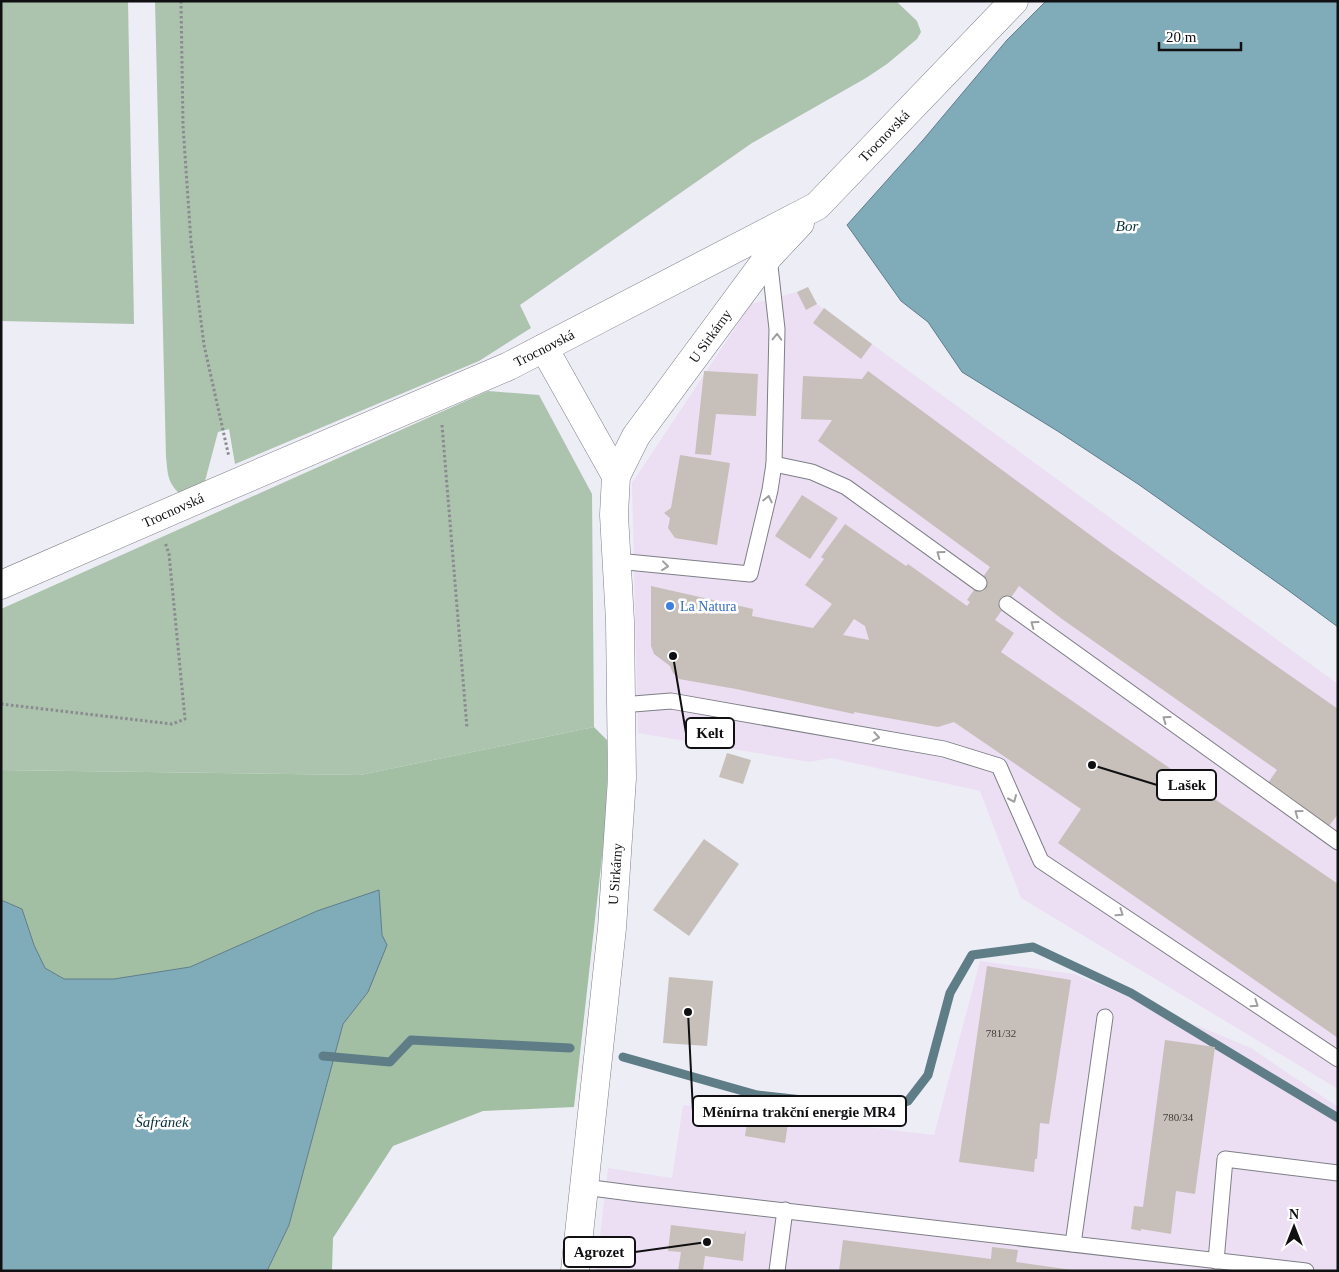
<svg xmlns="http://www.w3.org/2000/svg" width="1339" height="1272" font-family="'Times New Roman',serif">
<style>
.industrial{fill:#ecdff3}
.green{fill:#acc3ad}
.forest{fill:#a2bfa3}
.water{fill:#80acb9;stroke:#5e7d87}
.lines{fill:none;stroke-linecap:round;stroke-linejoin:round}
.stream{stroke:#5e7d87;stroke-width:9}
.building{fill:#c7bfb9;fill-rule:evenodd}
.service-casing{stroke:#7e7f87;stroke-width:17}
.minor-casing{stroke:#7e7f87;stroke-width:29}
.path{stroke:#8a8a91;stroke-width:3;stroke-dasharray:2.5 2.5;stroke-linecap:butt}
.service{stroke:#fff;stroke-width:15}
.minor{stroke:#fff;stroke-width:28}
.oneway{stroke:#9f9fa1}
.shop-dot{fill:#3f7fe0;stroke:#fff;stroke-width:2}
.labels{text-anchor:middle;stroke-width:5;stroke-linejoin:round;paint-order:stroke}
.number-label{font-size:11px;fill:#3e3c3c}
.street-label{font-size:14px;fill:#101013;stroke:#fff}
.shop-label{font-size:14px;fill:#366cbe;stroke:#fff;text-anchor:start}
.water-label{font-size:15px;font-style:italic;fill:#05303b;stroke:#fff}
.leader{fill:none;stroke:#101013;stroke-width:2}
.callout-dot{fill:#101013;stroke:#fff;stroke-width:2}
.callout{fill:#fff;stroke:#101013;stroke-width:2}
.callout-label{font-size:15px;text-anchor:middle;font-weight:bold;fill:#101013}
</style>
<rect width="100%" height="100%" fill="#ededf6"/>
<g class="industrial">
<polygon points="808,287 817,304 1338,684 1338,1089 1021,898 980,791 831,758 809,762 638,733 632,483 751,304 797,292"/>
<polygon points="980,961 1074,974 1251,1048 1338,1107 1338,1271 596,1271 608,1168 672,1178 683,1105 934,1135"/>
</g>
<g class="green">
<polygon points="1,1 128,1 134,324 1,321"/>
<path d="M155,1H896L917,21L921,32L917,39L887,64L866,78L752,143L520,305L531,328L479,361L235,464L229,429L218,432L205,481L180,494C167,482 168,474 166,457Z"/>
<polygon points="488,391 539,395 592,494 594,727 360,775 1,770 1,609"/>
</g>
<polygon class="forest" points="594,727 608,741 606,821 574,1107 483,1111 393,1146 333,1238 332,1271 267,1271 289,1225 343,1023 368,992 382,935 379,891 317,911 190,967 114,979 64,979 45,968 34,945 22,909 1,900 1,770 360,775"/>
<g class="water">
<polygon points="1046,1 1338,1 1338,627 1285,588 1138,484 1059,432 962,372 928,322 901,301 847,225 923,140 1007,40"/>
<polygon points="379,890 382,935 387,945 368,992 343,1024 289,1225 267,1271 1,1271 1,900 22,909 34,945 45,968 64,979 114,979 190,967 317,911"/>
</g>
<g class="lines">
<g class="stream">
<polyline points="323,1056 390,1062 411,1040 570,1048"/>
<polyline points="623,1057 757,1095 884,1109 908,1101 928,1075 950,993 972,955 1033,947 1131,993 1338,1118"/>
</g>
</g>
<g class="building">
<polygon points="808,287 817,304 806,310 797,292"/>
<polygon points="824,308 872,344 861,359 813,323"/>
<polygon points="704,371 758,374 756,416 716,414 711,455 695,454"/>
<path d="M868,371L1112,551L1338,709V814L1329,826L1268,783L1277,770L1062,619L1019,586L995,620L1014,633L1001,652L1338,884V1038L1058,843L1081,809L954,722L938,727L854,712V714L736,689L679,679L673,673L670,666L654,654L651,646V586L753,609L752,616L813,628L832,604L805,585L824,559L821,557L845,524L906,566L908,564L967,606L970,602L967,600L990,567L818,441L832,420L801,419L803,376L862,379ZM854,619L865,626L869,640L843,635Z"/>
<polygon points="680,455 730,463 717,545 675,538 668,528 670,518 664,513 671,508"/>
<polygon points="802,495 838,518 810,559 775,536"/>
<polygon points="727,753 751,760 743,784 719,777"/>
<polygon points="704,839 739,864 689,936 653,910"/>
<polygon points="987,966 1071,980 1049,1124 1040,1123 1037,1159 1035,1159 1034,1172 959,1162"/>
<polygon points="669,977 713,981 707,1046 663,1043"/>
<polygon points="1165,1040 1215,1047 1195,1194 1176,1191 1171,1234 1141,1229 1141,1231 1131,1229 1134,1206 1143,1207"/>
<polygon points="748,1116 788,1123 785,1143 745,1136"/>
<polygon points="671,1225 744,1234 746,1230 743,1261 705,1256 703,1271 678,1271 681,1252 668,1251"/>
<polygon points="843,1240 991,1259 992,1247 1018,1250 1016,1262 1072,1270 1072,1271 839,1271"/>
</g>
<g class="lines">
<defs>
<g id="service">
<polyline points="774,464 812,472 846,487 979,583"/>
<polyline points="617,561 750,574 770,490 774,464 777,329 769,257"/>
<polyline points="1007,604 1338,842"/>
<polyline points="621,705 671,701 944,749 999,766 1041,861 1338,1059"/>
<polyline points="584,1187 638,1194 1306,1271"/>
<polyline points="1073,1244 1105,1017"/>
<polyline points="1216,1261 1225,1159 1338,1173"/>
<polyline points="777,1271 785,1210"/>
</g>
<g id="minor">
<polyline points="544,348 616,476"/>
<polyline points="1,585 208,495 509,366 817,206 1014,1"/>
<polyline points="575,1271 612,928 622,778 620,621 614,515 616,476 636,436 769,256 800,223"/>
</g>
</defs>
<use href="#service" class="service-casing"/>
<use href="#minor" class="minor-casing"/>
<g class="path">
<polyline points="181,1 183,126 191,242 204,345 229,457"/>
<polyline points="442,425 467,728"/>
<polyline points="1,704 172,724 185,719 169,554 165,542"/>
</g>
<use href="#service" class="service"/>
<use href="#minor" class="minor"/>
</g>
<defs><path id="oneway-chevron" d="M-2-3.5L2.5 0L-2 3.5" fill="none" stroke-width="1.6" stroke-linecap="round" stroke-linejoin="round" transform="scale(1.25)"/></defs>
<g class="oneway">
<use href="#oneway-chevron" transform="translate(777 337) rotate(-89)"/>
<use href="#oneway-chevron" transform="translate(768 499) rotate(-77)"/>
<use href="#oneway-chevron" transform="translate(940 554) rotate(-144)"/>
<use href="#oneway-chevron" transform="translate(665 566) rotate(6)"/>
<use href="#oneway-chevron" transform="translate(1034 624) rotate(-144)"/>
<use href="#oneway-chevron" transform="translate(1166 719) rotate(-144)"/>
<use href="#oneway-chevron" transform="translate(876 737) rotate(10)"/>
<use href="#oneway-chevron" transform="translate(1013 799) rotate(66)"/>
<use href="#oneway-chevron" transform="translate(1298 813) rotate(-144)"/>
<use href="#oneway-chevron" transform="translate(1120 913) rotate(34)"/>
<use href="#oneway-chevron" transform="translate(1255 1004) rotate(34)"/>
</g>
<circle class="shop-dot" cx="670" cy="606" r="5"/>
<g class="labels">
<g class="number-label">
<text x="1001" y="1037">781/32</text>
<text x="1178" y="1121">780/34</text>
</g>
<g class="street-label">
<text transform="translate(884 136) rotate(-46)" y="5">Trocnovská</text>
<text transform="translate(710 336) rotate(-54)" y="5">U Sirkárny</text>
<text transform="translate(544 348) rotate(-27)" y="5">Trocnovská</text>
<text transform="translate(173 510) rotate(-24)" y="5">Trocnovská</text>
<text transform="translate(615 874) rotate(-86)" y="5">U Sirkárny</text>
</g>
<g class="shop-label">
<text x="680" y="611">La Natura</text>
</g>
<g class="water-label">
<text x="1127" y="231">Bor</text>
<text x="162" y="1127">Šafránek</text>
</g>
</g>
<path class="leader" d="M673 656L686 733M1092 765L1157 785M688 1012L693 1111M707 1242L635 1252"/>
<g class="callout-dot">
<circle cx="673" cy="656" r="5"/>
<circle cx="1092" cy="765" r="5"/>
<circle cx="688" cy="1012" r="5"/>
<circle cx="707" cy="1242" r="5"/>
</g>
<g class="callout">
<rect x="686" y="718" width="48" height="30" rx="5"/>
<rect x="1157" y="770" width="59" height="30" rx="5"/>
<rect x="693" y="1096" width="213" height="30" rx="5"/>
<rect x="564" y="1237" width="71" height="30" rx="5"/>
</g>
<g class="callout-label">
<text x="710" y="738">Kelt</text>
<text x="1187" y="790">Lašek</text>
<text x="799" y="1117">Měnírna trakční energie MR4</text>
<text x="599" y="1257">Agrozet</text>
</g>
<rect width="1339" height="1272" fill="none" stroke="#101013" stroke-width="5"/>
<g transform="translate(1294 1227)" stroke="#ffffff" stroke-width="4" paint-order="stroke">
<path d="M0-4L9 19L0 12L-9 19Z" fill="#101013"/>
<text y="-8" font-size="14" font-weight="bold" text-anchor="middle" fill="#101013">N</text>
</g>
<path d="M1159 42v8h82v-8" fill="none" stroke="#101013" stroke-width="2.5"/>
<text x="1166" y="42" font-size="15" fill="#101013" stroke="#ffffff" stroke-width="4" paint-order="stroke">20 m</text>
</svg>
